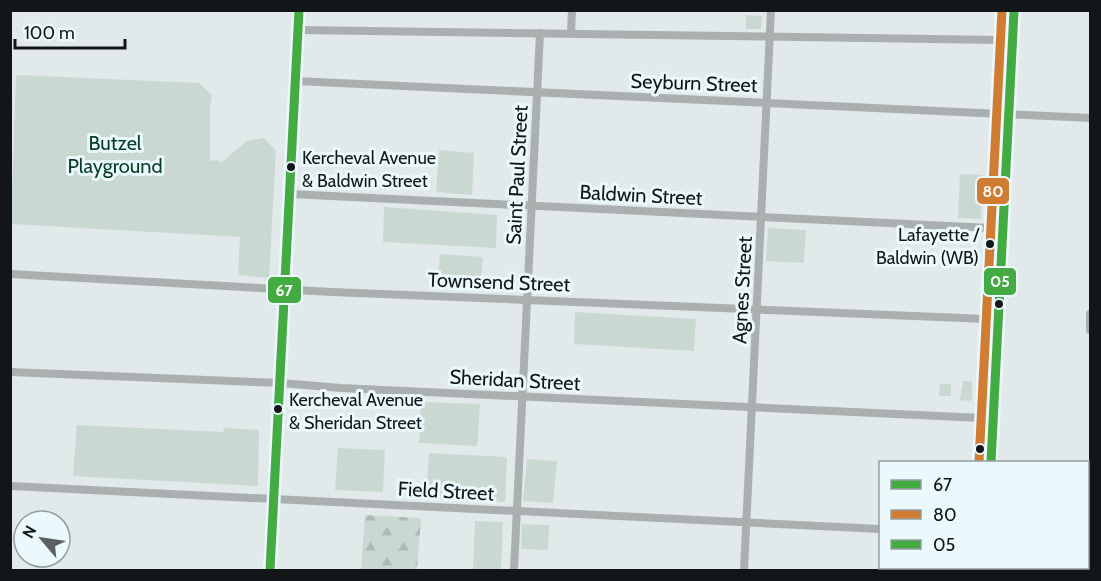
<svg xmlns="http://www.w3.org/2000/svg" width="1101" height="581" font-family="Cabin,sans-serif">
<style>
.green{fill:#cad8d2}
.forest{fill:url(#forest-firs)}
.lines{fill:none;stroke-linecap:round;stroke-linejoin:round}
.street{stroke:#aab0b0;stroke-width:8}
.secondary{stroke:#a8afb0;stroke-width:10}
.bus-1-casing{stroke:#ebf8fc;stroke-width:14}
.bus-2-casing{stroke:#ebf8fc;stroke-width:14}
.bus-3-casing{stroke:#ebf8fc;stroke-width:14}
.bus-1{stroke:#44aa42;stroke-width:9}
.bus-2{stroke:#d07c32;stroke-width:9}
.bus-3{stroke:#44aa42;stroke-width:9}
.bus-dot{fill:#121618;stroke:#ebf8fc;stroke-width:2}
.labels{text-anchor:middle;stroke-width:6;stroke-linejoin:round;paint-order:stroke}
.bus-label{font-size:18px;fill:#121618;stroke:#ebf8fc;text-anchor:start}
.street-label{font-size:20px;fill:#121618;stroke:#ebf8fc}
.park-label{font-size:20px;fill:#073e23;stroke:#ebf8fc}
.line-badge{stroke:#ebf8fc;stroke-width:2}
.badge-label{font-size:16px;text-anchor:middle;font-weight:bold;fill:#fff}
</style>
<defs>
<pattern id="forest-firs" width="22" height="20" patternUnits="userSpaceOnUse" patternTransform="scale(1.5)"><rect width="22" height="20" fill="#cad8d2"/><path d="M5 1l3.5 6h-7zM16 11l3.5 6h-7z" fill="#acb9b4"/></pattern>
</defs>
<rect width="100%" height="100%" fill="#e2e9eb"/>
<g class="green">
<polygon points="746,15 762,16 761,29 746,29"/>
<polygon points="18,75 199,83 212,95 210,106 210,161 216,160 222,162 247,141 264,138 276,151 269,278 238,275 240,237 11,224 16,77"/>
<polygon points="439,150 474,153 472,195 436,192"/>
<polygon points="960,174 983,175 981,219 958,218"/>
<polygon points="384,207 497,215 496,248 383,242"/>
<polygon points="768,228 806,230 804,263 766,261"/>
<polygon points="440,254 483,257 480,290 437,287"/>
<polygon points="575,312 696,319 694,351 574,344"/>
<polygon points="963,381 972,381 972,400 969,401 960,400"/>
<polygon points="940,384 951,384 951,396 939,396"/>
<polygon points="421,402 480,404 477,446 419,443"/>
<polygon points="77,425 223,432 224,428 259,430 258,486 73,476"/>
<polygon points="338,448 385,450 383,492 335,490"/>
<polygon points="429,453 507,457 505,502 426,498"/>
<polygon points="527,459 557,461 553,503 523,501"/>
<polygon points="475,521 503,522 501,570 473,570"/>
<polygon points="522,524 549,525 548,550 521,549"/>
</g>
<polygon class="forest" points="365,515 421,518 417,570 361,570"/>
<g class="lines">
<g class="street">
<polyline points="299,30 1001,40"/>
<polyline points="571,33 572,10"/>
<polyline points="296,81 1090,118"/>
<polyline points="290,194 991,228"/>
<polyline points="10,274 332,292 987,319"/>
<polyline points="1090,314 1090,330"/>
<polyline points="10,372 281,383 341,388 982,418"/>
<polyline points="979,462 1002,10"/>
<polyline points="10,486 880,529"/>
<polyline points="1088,539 1090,539"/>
<polyline points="514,570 540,33"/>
<polyline points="744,570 771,10"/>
<polyline points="974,570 974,568"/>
</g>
<polyline class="secondary" points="270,570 299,10"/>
<defs>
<polyline id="bus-1" points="270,570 299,10"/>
<polyline id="bus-2" points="979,462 1002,10"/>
<polyline id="bus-3" points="991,462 1014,11"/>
</defs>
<use href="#bus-1" class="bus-1-casing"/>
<use href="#bus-2" class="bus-2-casing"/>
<use href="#bus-3" class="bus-3-casing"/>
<use href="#bus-1" class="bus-1"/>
<use href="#bus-2" class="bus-2"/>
<use href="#bus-3" class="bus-3"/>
</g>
<g class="bus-dot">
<circle cx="291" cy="167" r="5"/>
<circle cx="990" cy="244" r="5"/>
<circle cx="999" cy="304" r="5"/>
<circle cx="278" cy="409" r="5"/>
<circle cx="980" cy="449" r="5"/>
</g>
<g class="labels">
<g class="bus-label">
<text x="302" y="164">Kercheval Avenue<tspan x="302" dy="23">&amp; Baldwin Street</tspan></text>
<text x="979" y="241" text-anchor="end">Lafayette /<tspan x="979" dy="23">Baldwin (WB)</tspan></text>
<text x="289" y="406">Kercheval Avenue<tspan x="289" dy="23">&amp; Sheridan Street</tspan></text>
</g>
<g class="street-label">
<text transform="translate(694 83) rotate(2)" y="7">Seyburn Street</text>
<text transform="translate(517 175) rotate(-87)" y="7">Saint Paul Street</text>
<text transform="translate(641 195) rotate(3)" y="7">Baldwin Street</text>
<text transform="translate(499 282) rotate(2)" y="7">Townsend Street</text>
<text transform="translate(742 290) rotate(-87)" y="7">Agnes Street</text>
<text transform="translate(515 380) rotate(3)" y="7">Sheridan Street</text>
<text transform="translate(446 491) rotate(3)" y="7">Field Street</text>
</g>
<g class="park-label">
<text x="115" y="150">Butzel<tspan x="115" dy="23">Playground</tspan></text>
</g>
</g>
<g class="line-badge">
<rect x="976" y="177" width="34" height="28" rx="6" fill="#d07c32"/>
<rect x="983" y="267" width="34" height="29" rx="6" fill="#44aa42"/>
<rect x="267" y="276" width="35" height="28" rx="6" fill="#44aa42"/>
</g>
<g class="badge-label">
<text x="993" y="197">80</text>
<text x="1000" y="287">05</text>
<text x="284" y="296">67</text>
</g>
<rect width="1101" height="581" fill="none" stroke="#121618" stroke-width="24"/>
<rect x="879" y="461" width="210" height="108" fill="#ebf8fc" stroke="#949ea1" stroke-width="1.5"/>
<rect x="891" y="480" width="30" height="9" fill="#44aa42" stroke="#949ea1" stroke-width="1.5"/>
<text x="933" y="491" font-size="18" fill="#121618">67</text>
<rect x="891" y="510" width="30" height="9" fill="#d07c32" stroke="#949ea1" stroke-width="1.5"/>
<text x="933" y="521" font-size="18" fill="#121618">80</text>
<rect x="891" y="540" width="30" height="9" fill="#44aa42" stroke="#949ea1" stroke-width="1.5"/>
<text x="933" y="551" font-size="18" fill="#121618">05</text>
<g transform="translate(42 539) rotate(299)"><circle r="28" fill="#ebf8fc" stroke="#949ea1" stroke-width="1.5"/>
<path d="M0-4.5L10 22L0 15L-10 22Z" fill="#5b6062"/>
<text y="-9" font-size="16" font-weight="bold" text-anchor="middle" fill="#121618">N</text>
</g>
<path d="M15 39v9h110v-9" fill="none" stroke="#121618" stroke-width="3"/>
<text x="24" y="39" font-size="18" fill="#121618" stroke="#ebf8fc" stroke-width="4.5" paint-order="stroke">100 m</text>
</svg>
